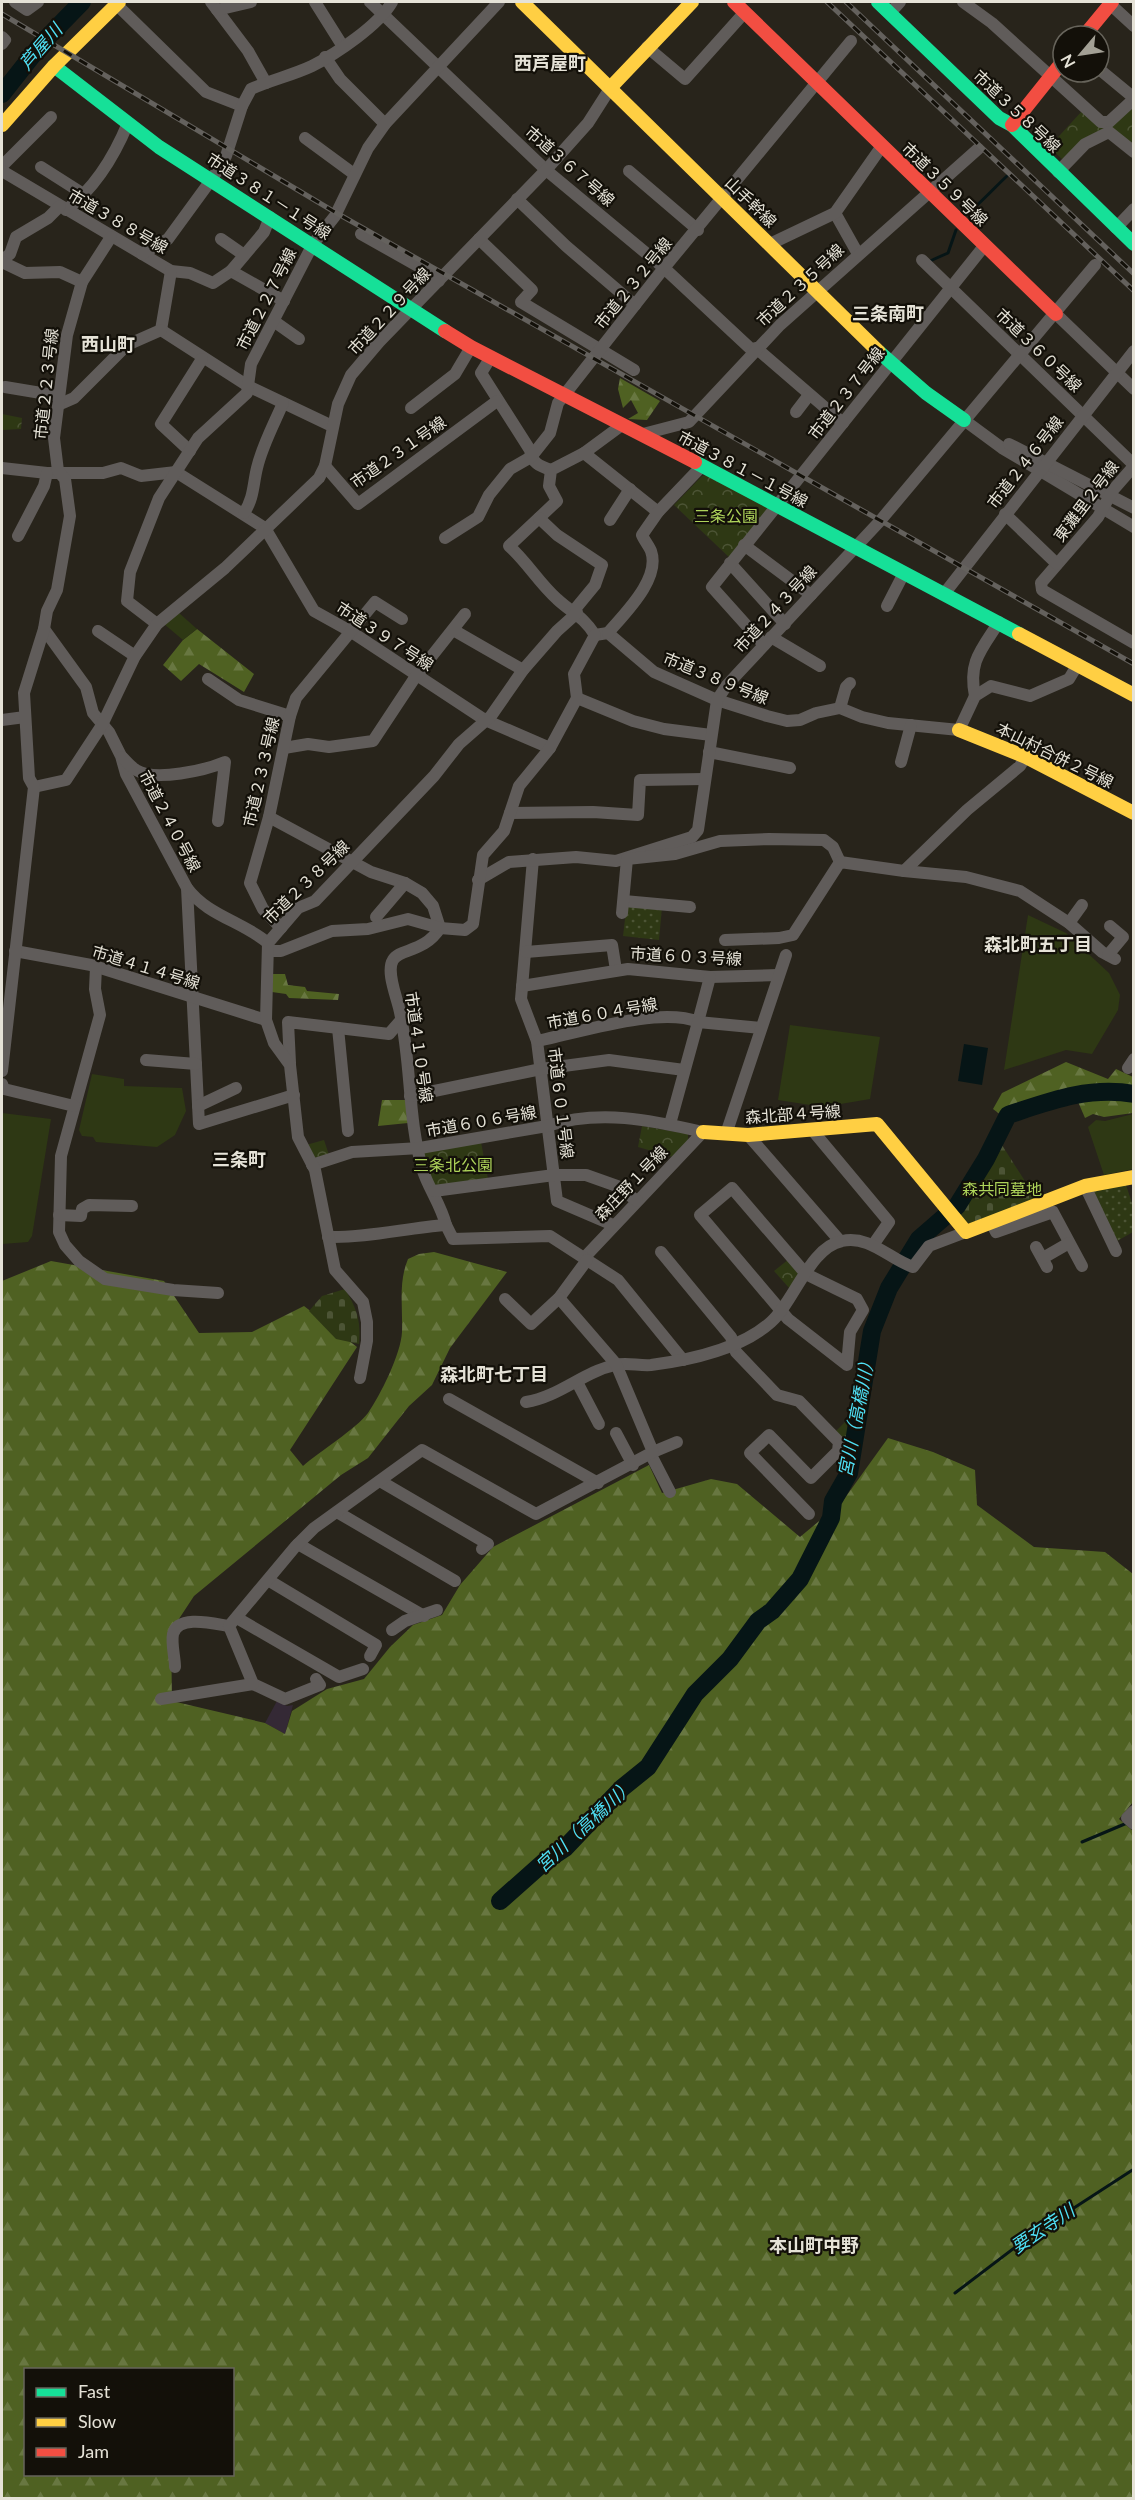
<svg xmlns="http://www.w3.org/2000/svg" width="1135" height="2500" font-family="Lato,'Noto Sans JP',sans-serif">
<style>
.industrial{fill:#342935}
.grass{fill:url(#grass-dots)}
.forest{fill:url(#forest-firs);fill-rule:evenodd}
.cemetery{fill:url(#cemetery-stones)}
.park{fill:url(#park-crowns)}
.garden{fill:#2e3814}
.water{fill:#061516}
.lines{fill:none;stroke-linecap:round;stroke-linejoin:round}
.stream{stroke:#061516;stroke-width:3}
.river{stroke:#061516;stroke-width:18}
.street{stroke:#605c5a;stroke-width:12}
.fast{stroke:#16e098;stroke-width:14}
.slow{stroke:#ffcf43;stroke-width:14}
.jam{stroke:#f24e42;stroke-width:14}
.rail-casing{stroke:#64615d;stroke-width:5}
.rail{stroke:#131009;stroke-width:3;stroke-dasharray:9;stroke-linecap:butt}
.labels{text-anchor:middle;stroke-width:4.5;stroke-linejoin:round;paint-order:stroke}
.street-label{font-size:16px;fill:#e5e2d7;stroke:#131009}
.park-label{font-size:16px;fill:#aed45a;stroke:#131009}
.water-label{font-size:18px;font-style:italic;fill:#4fe0f5;stroke:#131009}
.neighbourhood-label{font-size:18px;font-weight:bold;fill:#e5e2d7;stroke:#131009}
</style>
<defs>
<pattern id="grass-dots" width="8" height="8" patternUnits="userSpaceOnUse" patternTransform="scale(1.5)"><rect width="8" height="8" fill="#2e3814"/><path d="M2 2h.1M6 6h.1" fill="none" stroke="#4c5435" stroke-width="1.8" stroke-linecap="round"/></pattern>
<pattern id="forest-firs" width="22" height="20" patternUnits="userSpaceOnUse" patternTransform="scale(1.5)"><rect width="22" height="20" fill="#4f6122"/><path d="M5 1l3.5 6h-7zM16 11l3.5 6h-7z" fill="#687741"/></pattern>
<pattern id="cemetery-stones" width="16" height="16" patternUnits="userSpaceOnUse" patternTransform="scale(1.5)"><rect width="16" height="16" fill="#2e3814"/><path d="M2 7V4a2 2 0 0 1 4 0v3zM10 15v-3a2 2 0 0 1 4 0v3z" fill="#4c5435"/></pattern>
<pattern id="park-crowns" width="20" height="18" patternUnits="userSpaceOnUse" patternTransform="scale(1.5)"><rect width="20" height="18" fill="#2e3814"/><path d="M2 6a3 3 0 1 1 6 0M12 15a3 3 0 1 1 6 0" fill="none" stroke="#4c5435"/></pattern>
</defs>
<rect width="100%" height="100%" fill="#28241b"/>
<polygon class="industrial" points="277,1701 287,1706 293,1705 285,1734 265,1723"/>
<g class="grass">
<polygon points="627,903 662,907 659,940 623,936"/>
<polygon points="1126,1185 1133,1206 1133,1232 1117,1241 1091,1189"/>
</g>
<g class="forest">
<polygon points="620,378 660,401 647,420 628,419 638,413 631,400 623,408 618,389"/>
<polygon points="197,629 254,674 244,692 199,664 181,681 163,665 183,640"/>
<polygon points="272,974 285,974 288,985 305,987 307,991 339,994 338,1000 289,998 286,994 272,992"/>
<polygon points="1066,1062 1108,1079 1116,1069 1133,1077 1133,1113 1104,1117 1093,1114 1085,1118 1076,1097 1009,1121 993,1109 1002,1093"/>
<polygon points="382,1100 406,1100 408,1123 378,1126"/>
<path d="M434,1252L507,1272L450,1348L432,1385L409,1406L368,1458L341,1475L194,1596L171,1631L172,1701L265,1723L285,1734L292,1711L327,1689L364,1679L390,1647L413,1625L442,1615L460,1585L493,1547L649,1465L662,1493L711,1479L737,1484L800,1537L842,1502L888,1438L933,1452L975,1470L977,1505L1034,1547L1105,1552L1133,1574V1802L1119,1819L1134,1832L1133,2498H2V1281L51,1261L164,1281L199,1333L252,1332L304,1306L357,1347L290,1450L303,1466C319,1452 356,1429 368,1413C380,1396 401,1354 402,1332C403,1307 398,1283 408,1259L419,1254ZM26,2370H232V2474H26Z"/>
</g>
<g class="cemetery">
<polygon points="1000,1142 1037,1200 973,1224 965,1222 958,1214 975,1190"/>
<path d="M345,1289C357,1309 361,1321 359,1344L336,1339L309,1311L322,1296Z"/>
</g>
<g class="park">
<polygon points="1133,103 1134,144 1112,131 1062,159 1049,147 1082,111 1101,125"/>
<polygon points="2,414 22,418 21,429 2,430"/>
<polygon points="707,475 770,507 731,559 674,505 702,476"/>
<polygon points="642,1126 688,1134 688,1141 673,1157 638,1147"/>
<polygon points="324,1140 329,1155 316,1160 306,1145"/>
<polygon points="481,1142 488,1179 436,1187 426,1169 423,1150"/>
<polygon points="789,1259 796,1266 799,1278 790,1289 774,1271"/>
<polygon points="849,1418 854,1423 847,1444 836,1431"/>
</g>
<g class="garden">
<polygon points="179,613 197,629 183,640 164,624"/>
<polygon points="1028,915 1066,933 1109,973 1120,995 1118,1010 1092,1054 1066,1050 1004,1070"/>
<polygon points="790,1025 880,1037 870,1099 823,1107 778,1100"/>
<polygon points="92,1074 124,1079 124,1086 182,1088 186,1111 175,1135 157,1147 96,1142 93,1137 82,1136 79,1130"/>
<polygon points="2,1113 51,1119 32,1236 28,1242 2,1244"/>
<polygon points="1133,1114 1133,1169 1104,1175 1088,1127 1096,1120 1105,1121"/>
</g>
<polygon class="water" points="964,1044 988,1048 982,1085 958,1081"/>
<g class="lines">
<g class="stream">
<path d="M964,216C973,211 997,185 1007,176"/>
<polyline points="930,261 948,253 956,230"/>
<polyline points="1082,1842 1127,1823"/>
<polyline points="955,2293 1026,2239 1134,2169"/>
</g>
<g class="river">
<polyline points="2,94 43,42 82,2"/>
<path d="M500,1901L544,1862L565,1848L622,1788L648,1767L695,1694L730,1659L758,1621L772,1611L800,1579L831,1518L833,1501L849,1473L872,1331L889,1288L919,1239L957,1206L986,1159L1008,1115C1050,1101 1089,1086 1134,1094"/>
</g>
<g class="street">
<polyline points="15,2 27,10 38,2"/>
<polyline points="211,2 248,51 266,83"/>
<polyline points="315,2 342,45"/>
<polyline points="370,2 546,170 664,268 753,351"/>
<polyline points="963,2 992,23 1101,122 1109,122 1134,99"/>
<polyline points="116,4 206,92 242,106"/>
<polyline points="1110,4 1134,26"/>
<polyline points="217,10 251,2"/>
<polyline points="890,13 900,2"/>
<polyline points="2,37 5,40 2,44"/>
<polyline points="647,47 685,79 745,12"/>
<polyline points="325,57 340,79 385,124"/>
<polyline points="1099,69 1134,98"/>
<polyline points="305,138 354,174"/>
<polyline points="2,166 51,117"/>
<polyline points="41,167 85,195"/>
<polyline points="2,171 171,271 190,273 213,283 231,271 284,301"/>
<polyline points="629,171 698,230"/>
<polyline points="1058,172 1085,144 1109,132 1134,152"/>
<polyline points="517,199 566,246 635,305"/>
<path d="M66,210C95,188 114,157 128,123"/>
<polyline points="835,213 858,254"/>
<polyline points="1116,228 1134,209"/>
<polyline points="361,234 432,274 439,281"/>
<polyline points="221,239 244,255"/>
<polyline points="479,239 532,290 521,302 634,370"/>
<polyline points="770,244 835,213 882,146"/>
<path d="M142,254L168,239L214,176L226,156L242,106L251,89C271,80 293,75 312,66C336,54 379,25 392,2"/>
<polyline points="2,260 10,254 16,237 48,218 60,206"/>
<polyline points="922,260 1134,465"/>
<polyline points="2,262 25,273 60,272 82,282"/>
<polyline points="231,271 264,232 270,217"/>
<polyline points="1056,314 1134,389"/>
<polyline points="275,322 299,339"/>
<polyline points="161,330 248,386 332,426"/>
<polyline points="161,330 171,271"/>
<polyline points="756,348 843,423"/>
<path d="M491,357L481,373L530,450C532,463 539,466 551,470"/>
<polyline points="5,387 59,396"/>
<polyline points="58,405 74,398 127,345 161,330"/>
<polyline points="411,408 455,374 471,347"/>
<polyline points="796,412 809,395"/>
<polyline points="964,420 1002,448 1134,527"/>
<path d="M622,425L584,453L551,470L549,486L557,501L509,546C527,562 539,583 557,599C572,613 583,616 595,635L608,633L654,672L717,700L767,716L787,721L800,720L816,713L840,708L862,717L888,723L959,730L975,696L991,686L1030,696L1069,679L1078,664"/>
<polyline points="643,434 689,422 780,325 978,149"/>
<polyline points="1009,444 1134,508"/>
<polyline points="190,451 161,424 202,359"/>
<polyline points="584,453 658,512"/>
<polyline points="325,466 358,504 497,401"/>
<polyline points="1134,466 1113,490 1098,517 1041,583 1042,590 1134,643"/>
<polyline points="2,468 47,473 103,473 121,468 141,476 176,472 265,528 314,611 350,631 485,720 550,748"/>
<path d="M244,513C254,498 253,484 257,468C262,446 274,424 283,403"/>
<polyline points="1005,514 1057,564"/>
<polyline points="610,520 630,489"/>
<polyline points="18,536 44,486 47,473"/>
<polyline points="445,538 478,517 489,495 510,469 531,457 550,433 558,403 664,268 851,41"/>
<polyline points="744,545 811,595"/>
<polyline points="730,563 785,624"/>
<polyline points="944,594 1134,351"/>
<polyline points="887,606 904,573"/>
<polyline points="157,624 127,601 130,572 159,498 198,438 247,393 251,364 313,244 335,216 368,148 385,124 499,2"/>
<polyline points="44,629 86,687 93,713 109,732 121,756 126,774 187,888 199,1124 294,1095"/>
<polyline points="98,631 135,656"/>
<polyline points="455,631 523,670"/>
<path d="M608,633C624,614 661,579 651,551C649,546 644,540 642,535L658,512L701,467"/>
<polyline points="771,637 820,666"/>
<polyline points="764,645 712,587 985,245"/>
<polyline points="208,679 239,700 290,716"/>
<path d="M975,696C968,662 981,650 999,622"/>
<polyline points="577,698 633,721 664,729 711,735"/>
<polyline points="840,708 846,687 850,683"/>
<polyline points="2,720 25,717"/>
<polyline points="284,748 308,744 329,747 373,741 416,676 465,614"/>
<polyline points="709,752 790,768"/>
<path d="M122,757C126,761 131,767 136,770C155,782 206,770 225,762L218,821"/>
<polyline points="901,762 911,725"/>
<polyline points="34,787 66,780 102,725 135,656 157,624 225,568 319,478 325,466 338,404 351,375 379,342 546,170 588,123 611,87"/>
<polyline points="510,813 593,812 638,815 640,780 704,779"/>
<path d="M269,817L371,872L405,883L422,893L433,906L440,928C424,953 400,948 393,960C386,971 396,995 399,1008C412,1061 407,1118 423,1171C429,1189 441,1205 446,1225"/>
<polyline points="533,859 521,999 537,1041 557,1201 613,1225"/>
<polyline points="904,871 966,877 1020,891 1069,923 1102,952 1115,959"/>
<polyline points="478,880 509,862 576,857 616,861 692,837 698,830 717,700 727,685 880,521 1095,265"/>
<path d="M187,888C208,916 242,921 268,943"/>
<polyline points="624,901 690,907"/>
<polyline points="622,913 627,859 675,854 720,841 769,839 824,840 833,847 840,862"/>
<polyline points="376,917 405,883"/>
<polyline points="1069,923 1082,905"/>
<polyline points="281,928 263,909 250,883 269,817 290,716 296,698 375,602 402,619"/>
<polyline points="725,940 779,938 793,935 840,862 904,871 967,810 1020,766 1026,756"/>
<polyline points="15,951 91,965 266,1020"/>
<polyline points="268,951 281,951 332,931 368,929 408,919 440,928 465,930 473,924 483,855 504,831 519,786 550,748 577,698 574,674 595,635"/>
<polyline points="526,952 612,945 616,970"/>
<polyline points="1108,955 1123,937 1110,926"/>
<polyline points="96,967 95,989 100,1015 61,1156 59,1232 65,1245 79,1261 105,1279 173,1290 218,1293"/>
<polyline points="522,986 628,969 710,977 778,975"/>
<polyline points="338,1028 348,1131"/>
<path d="M537,1041C578,1033 660,1006 698,1022L710,977"/>
<polyline points="146,1060 196,1064"/>
<polyline points="290,1063 288,1022 389,1034 402,1019"/>
<polyline points="1128,1068 1134,1059"/>
<polyline points="2,1071 34,787 29,778 24,693 44,629 47,611 57,590 70,516 65,479 58,471 54,438 67,335 82,282 111,237"/>
<polyline points="2,1084 4,1089 74,1106"/>
<polyline points="410,1096 541,1069 609,1060 684,1070"/>
<polyline points="198,1106 236,1088"/>
<polyline points="670,1124 698,1022 761,1028"/>
<polyline points="813,1131 889,1222 873,1245"/>
<polyline points="726,1134 786,955"/>
<polyline points="748,1135 840,1241"/>
<path d="M312,1165L352,1152L420,1148L547,1126C599,1109 651,1120 703,1132L584,1258"/>
<polyline points="1085,1186 1116,1251"/>
<polygon points="732,1188 806,1274 857,1299 863,1310 850,1332 847,1365 788,1319 700,1215"/>
<polyline points="434,1191 554,1175 586,1175 617,1186 637,1201"/>
<polyline points="59,1215 81,1216 82,1209 89,1205 132,1206"/>
<polyline points="991,1222 996,1232 1053,1212 1082,1266"/>
<path d="M328,1237C368,1238 406,1228 446,1225L453,1239L550,1236L618,1280L683,1360"/>
<polyline points="1036,1247 1047,1267"/>
<polyline points="661,1252 731,1337 736,1352 777,1395 799,1401 839,1442 838,1451 811,1478 769,1435 750,1453 809,1514"/>
<polyline points="1043,1258 1069,1243"/>
<polyline points="505,1299 531,1324 559,1298 587,1260"/>
<polyline points="360,1378 367,1341 367,1322 363,1302 335,1270 315,1170 298,1137 290,1065 274,1043 266,1020 268,943 298,908 315,901 434,776 459,744 491,716 523,670 557,631 577,613 576,608 595,585 602,565 557,535 539,518"/>
<polyline points="577,1382 599,1424"/>
<polyline points="449,1399 598,1483"/>
<path d="M526,1402C559,1397 583,1372 615,1365C626,1362 639,1366 651,1365C690,1360 741,1349 771,1322C794,1302 810,1247 842,1241C870,1235 889,1259 913,1267L929,1246L966,1232"/>
<polyline points="616,1433 633,1465"/>
<polyline points="653,1452 677,1442"/>
<polyline points="651,1455 670,1492"/>
<polyline points="380,1481 488,1544 482,1549"/>
<polyline points="337,1512 455,1581"/>
<polyline points="298,1544 424,1616"/>
<polyline points="268,1580 376,1645 370,1656"/>
<polyline points="237,1618 339,1677 363,1669"/>
<polyline points="392,1630 405,1621 437,1610"/>
<path d="M175,1667C175,1657 171,1644 173,1634C178,1614 215,1624 229,1626"/>
<polyline points="316,1679 320,1685 285,1699 253,1684 229,1626 295,1547 314,1528 422,1450 536,1514 653,1452 616,1364 559,1298"/>
<polyline points="161,1699 253,1684"/>
<polyline points="1134,1811 1127,1818 1134,1824"/>
</g>
<g class="fast">
<polyline points="878,2 999,118 1012,125 1134,244"/>
<polyline points="54,66 159,147 445,331"/>
<polyline points="879,352 926,393 964,420"/>
<polyline points="695,462 1019,634"/>
</g>
<g class="slow">
<polyline points="522,2 879,352"/>
<polyline points="611,87 692,2"/>
<polyline points="2,125 54,66 119,2"/>
<polyline points="1019,634 1134,695"/>
<polyline points="959,730 1026,757 1134,813"/>
<polyline points="703,1132 748,1135 877,1124 966,1232 1085,1186 1134,1177"/>
</g>
<g class="jam">
<polyline points="734,2 1056,314"/>
<polyline points="1084,36 1112,2"/>
<polyline points="1012,125 1063,61"/>
<polyline points="445,331 471,347 695,462"/>
</g>
<defs>
<g id="rail">
<polyline points="827,2 1134,291"/>
<polyline points="846,2 1134,274"/>
<polyline points="2,14 333,211 1134,664"/>
</g>
</defs>
<use href="#rail" class="rail-casing"/>
<use href="#rail" class="rail"/>
</g>
<g class="labels">
<g class="street-label">
<text transform="translate(1017 111) rotate(43)" y="6">市道３５８号線</text>
<text transform="translate(570 166) rotate(41)" y="6">市道３６７号線</text>
<text transform="translate(945 184) rotate(44)" y="6">市道３５９号線</text>
<text transform="translate(269 196) rotate(33)" y="6">市道３８１－１号線</text>
<text transform="translate(751 202) rotate(44)" y="6">山手幹線</text>
<text transform="translate(118 221) rotate(30)" y="6">市道３８８号線</text>
<text transform="translate(633 283) rotate(-51)" y="6">市道２３２号線</text>
<text transform="translate(800 285) rotate(-43)" y="6">市道２３５号線</text>
<text transform="translate(266 299) rotate(-63)" y="6">市道２２７号線</text>
<text transform="translate(389 311) rotate(-47)" y="6">市道２２９号線</text>
<text transform="translate(1039 350) rotate(44)" y="6">市道３６０号線</text>
<text transform="translate(46 384) rotate(-84)" y="6">市道２２３号線</text>
<text transform="translate(846 393) rotate(-52)" y="6">市道２３７号線</text>
<text transform="translate(398 452) rotate(-35)" y="6">市道２３１号線</text>
<text transform="translate(1025 462) rotate(-52)" y="6">市道２４６号線</text>
<text transform="translate(743 469) rotate(28)" y="6">市道３８１－１号線</text>
<text transform="translate(1086 501) rotate(-53)" y="6">東灘里２号線</text>
<text transform="translate(775 609) rotate(-47)" y="6">市道２４３号線</text>
<text transform="translate(385 636) rotate(33)" y="6">市道３９７号線</text>
<text transform="translate(716 678) rotate(22)" y="6">市道３８９号線</text>
<text transform="translate(1055 755) rotate(26)" y="6">本山村合併２号線</text>
<text transform="translate(261 772) rotate(-77)" y="6">市道２３３号線</text>
<text transform="translate(170 821) rotate(62)" y="6">市道２４０号線</text>
<text transform="translate(306 882) rotate(-44)" y="6">市道２３８号線</text>
<text transform="translate(686 956) rotate(3)" y="6">市道６０３号線</text>
<text transform="translate(146 967) rotate(17)" y="6">市道４１４号線</text>
<text transform="translate(602 1013) rotate(-10)" y="6">市道６０４号線</text>
<text transform="translate(419 1047) rotate(82)" y="6">市道４１０号線</text>
<text transform="translate(561 1103) rotate(83)" y="6">市道６０１号線</text>
<text transform="translate(793 1114) rotate(-4)" y="6">森北部４号線</text>
<text transform="translate(481 1121) rotate(-10)" y="6">市道６０６号線</text>
<text transform="translate(631 1183) rotate(-46)" y="6">森庄野１号線</text>
</g>
<g class="park-label">
<text x="726" y="522">三条公園</text>
<text x="453" y="1171">三条北公園</text>
<text x="1002" y="1195">森共同墓地</text>
</g>
<g class="water-label">
<text transform="translate(41 47) rotate(-49)" y="6">芦屋川</text>
<text transform="translate(857 1415) rotate(-79)" y="6">宮川（高橋川）</text>
<text transform="translate(585 1826) rotate(-43)" y="6">宮川（高橋川）</text>
<text transform="translate(1043 2229) rotate(-34)" y="6">要玄寺川</text>
</g>
<g class="neighbourhood-label">
<text x="550" y="70">西芦屋町</text>
<text x="888" y="320">三条南町</text>
<text x="108" y="351">西山町</text>
<text x="1038" y="951">森北町五丁目</text>
<text x="239" y="1166">三条町</text>
<text x="494" y="1381">森北町七丁目</text>
<text x="814" y="2252">本山町中野</text>
</g>
</g>
<rect width="1135" height="2500" fill="none" stroke="#e5e2d7" stroke-width="6"/>
<rect x="24" y="2368" width="210" height="108" fill="#131009" stroke="#67645b" stroke-width="1.5"/>
<rect x="36" y="2388" width="30" height="9" fill="#16e098" stroke="#67645b" stroke-width="1.5"/>
<text x="78" y="2398" font-size="18" fill="#e5e2d7">Fast</text>
<rect x="36" y="2418" width="30" height="9" fill="#ffcf43" stroke="#67645b" stroke-width="1.5"/>
<text x="78" y="2428" font-size="18" fill="#e5e2d7">Slow</text>
<rect x="36" y="2448" width="30" height="9" fill="#f24e42" stroke="#67645b" stroke-width="1.5"/>
<text x="78" y="2458" font-size="18" fill="#e5e2d7">Jam</text>
<g transform="translate(1081 54) rotate(241)"><circle r="28" fill="#131009" stroke="#67645b" stroke-width="1.5"/>
<path d="M0-4.5L10 22L0 15L-10 22Z" fill="#a3a095"/>
<text y="-9" font-size="16" font-weight="bold" text-anchor="middle" fill="#e5e2d7">N</text>
</g>
</svg>
